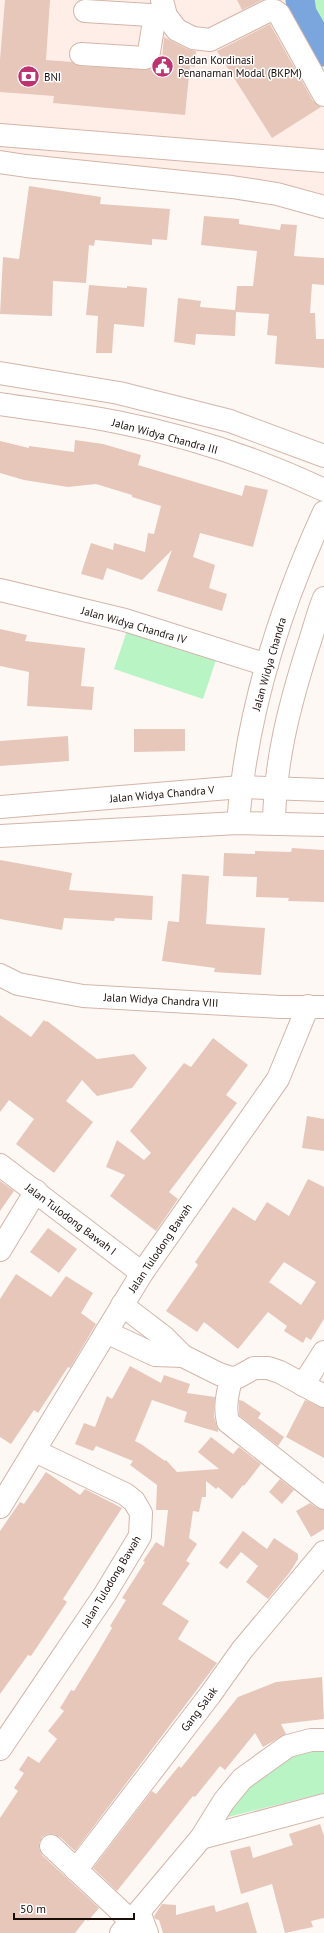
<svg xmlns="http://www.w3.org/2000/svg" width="324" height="1933" font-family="'PT Sans',sans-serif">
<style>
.built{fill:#ffeee7}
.green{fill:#b8f4c4}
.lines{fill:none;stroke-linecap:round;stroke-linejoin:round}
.river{stroke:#7ba5dd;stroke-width:29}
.building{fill:#e6c7ba;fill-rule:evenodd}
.minor-casing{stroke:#d4b5a9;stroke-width:24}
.minor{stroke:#fff;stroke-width:22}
.labels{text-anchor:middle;stroke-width:3;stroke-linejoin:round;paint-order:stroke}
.poi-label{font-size:11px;fill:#190e0a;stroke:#fff;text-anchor:start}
.street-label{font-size:11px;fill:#190e0a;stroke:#fff}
</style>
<rect width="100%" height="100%" fill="#fef8f5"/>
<polygon class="built" points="0,0 324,0 324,211 0,164"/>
<g class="green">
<polygon points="309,0 324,0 324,35 311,10"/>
<polygon points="129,625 218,654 203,699 114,669"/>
<polygon points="324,1745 324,1793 220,1819 245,1784 291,1751"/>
</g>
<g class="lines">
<polyline class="river" points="300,0 302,13 324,52"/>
</g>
<g class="building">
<polygon points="5,0 50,0 46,60 72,62 80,66 161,70 164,37 187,49 196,51 195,67 190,66 185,115 53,103 54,96 0,92 0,60"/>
<polygon points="237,0 262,0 242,10"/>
<polygon points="270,24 313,101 321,107 272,138 217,51"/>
<polygon points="29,186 101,197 100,204 170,209 167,240 152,239 152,245 95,240 94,246 89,245 86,283 53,281 52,316 0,314 3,257 19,259"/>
<polygon points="204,216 239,219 239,224 280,230 281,224 297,225 294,256 324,258 324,285 312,284 310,313 315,313 316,339 324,339 324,368 275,364 277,336 267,335 269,314 236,312 235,336 196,334 195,345 174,342 178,298 201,301 200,307 235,310 237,286 253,286 257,251 201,245"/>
<polygon points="89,285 127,288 127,286 147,288 144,327 114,324 112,353 96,353 98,316 86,315"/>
<polygon points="75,440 103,444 141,455 138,465 242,496 245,485 268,490 253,547 200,533 193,557 215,565 209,588 227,594 222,611 157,591 172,550 142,580 107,568 103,580 81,574 91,543 113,550 114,543 145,552 148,533 154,534 161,506 132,497 132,495 96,484 68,487 24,480 0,473 0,441 29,448 29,446 74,452"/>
<polygon points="0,629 27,635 25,641 85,648 81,686 94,687 92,710 27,706 29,672 0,666"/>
<polygon points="134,729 185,729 185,751 134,752"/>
<polygon points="68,736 69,761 0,766 0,741"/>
<polygon points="292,848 324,850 324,902 288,901 289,898 256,897 257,877 223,876 224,853 255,854 255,851 291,852"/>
<polygon points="0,860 72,873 69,890 153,896 152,920 115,918 114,921 64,918 62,930 0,919"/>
<polygon points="182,874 209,876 206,924 265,928 261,975 214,972 215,968 162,961 168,921 179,922"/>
<polygon points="0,1015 31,1037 44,1020 46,1022 47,1021 97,1059 134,1054 147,1068 132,1088 97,1096 82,1080 66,1101 93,1122 54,1173 16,1144 34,1119 9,1100 0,1112"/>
<polygon points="213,1038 248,1065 226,1095 237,1103 169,1192 178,1199 156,1231 110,1196 125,1175 106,1167 117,1140 144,1160 151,1153 130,1131 184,1063 191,1067"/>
<polygon points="307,1116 324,1119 324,1151 302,1148"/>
<path d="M308,1179L324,1187V1319L311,1340L306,1337L303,1343L284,1331L287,1326L268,1312L238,1349L204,1322L197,1332L166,1311L198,1265L195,1262L233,1207L255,1221L267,1202L289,1216ZM284,1262L316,1282L301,1305L269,1282Z"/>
<polygon points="0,1181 14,1191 0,1211"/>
<polygon points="48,1228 77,1249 59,1273 30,1252"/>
<polygon points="16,1274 51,1297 66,1276 93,1293 81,1313 96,1324 70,1368 68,1367 38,1413 34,1410 11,1444 0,1437 0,1299"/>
<polygon points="130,1366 161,1383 164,1375 190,1384 187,1393 215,1397 214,1417 218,1429 218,1432 184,1422 187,1412 152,1400 135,1441 141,1444 165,1461 166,1460 177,1472 219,1469 198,1452 211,1437 233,1454 239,1447 261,1464 244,1486 243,1485 232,1499 218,1487 216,1489 206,1481 206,1497 202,1497 199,1512 193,1511 189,1538 197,1544 186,1561 190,1563 162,1604 189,1621 178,1639 217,1663 75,1851 60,1837 53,1834 48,1834 42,1837 39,1843 39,1849 42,1855 99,1908 88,1921 86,1919 75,1933 0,1933 0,1818 18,1791 14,1788 24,1773 19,1770 28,1756 39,1763 57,1739 48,1731 64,1711 60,1708 71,1690 74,1691 95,1657 112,1628 110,1626 126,1600 122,1598 145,1562 143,1561 156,1542 164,1547 168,1510 156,1510 157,1485 130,1465 133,1461 96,1446 93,1451 75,1444 84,1423 95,1427 107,1396 112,1399"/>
<polygon points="239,1400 243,1401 261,1413 258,1418 284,1437 278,1446 239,1415"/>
<polygon points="305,1400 324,1408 324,1458 286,1437"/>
<polygon points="46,1472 80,1495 85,1489 122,1508 63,1599 67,1602 31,1656 28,1655 0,1694 0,1531 20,1502 24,1504"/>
<polygon points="280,1479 294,1490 282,1504 269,1492"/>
<polygon points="310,1503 317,1508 324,1510 324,1529 311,1537 296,1511"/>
<polygon points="243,1531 267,1549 274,1538 298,1554 298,1559 290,1572 268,1599 246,1582 258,1566 241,1552 227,1569 219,1563"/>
<polygon points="322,1677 324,1719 281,1724 286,1734 263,1747 255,1733 225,1770 220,1766 195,1797 193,1796 117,1891 93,1868 152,1791 156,1794 179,1766 181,1768 238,1697 276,1682"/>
<polygon points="320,1824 324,1836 324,1918 311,1921 313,1927 285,1933 272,1884 241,1894 230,1851 250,1846 253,1858 293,1845 289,1834"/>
<polygon points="248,1902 257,1933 163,1933 159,1920 155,1919 154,1916 162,1904 176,1905 176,1915 214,1905 216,1912"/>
</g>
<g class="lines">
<defs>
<g id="minor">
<polyline points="162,0 166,16 177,30 193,38 210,40 268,11 275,11 279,14 324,95"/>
<polyline points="85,11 166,16"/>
<polyline points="81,54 145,58 149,52 155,15"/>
<polyline points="0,135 324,161"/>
<polyline points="0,162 26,166 232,187 277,194 324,207"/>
<polyline points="0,373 119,393 230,421 324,456"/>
<path d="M0,404C39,410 78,414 117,422C188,436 259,459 324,490"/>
<polyline points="0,590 125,620 267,665"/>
<polyline points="0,807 241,787 324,790"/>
<path d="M274,822C275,762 289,707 307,650C313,633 317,615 324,598"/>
<path d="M238,823C246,715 279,610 324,512"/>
<polyline points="0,836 238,823 324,825"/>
<polyline points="0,975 18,984 83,996 280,1007 324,1007"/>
<polyline points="0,1165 142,1273"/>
<polyline points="0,1250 36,1191"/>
<polyline points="122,1305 164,1337 183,1356 219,1374 231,1378 238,1377 254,1368 268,1368 280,1372 324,1396"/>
<polyline points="106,1332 155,1355 183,1356"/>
<path d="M231,1378C228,1393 224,1406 228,1422L324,1498"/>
<polyline points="303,1385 324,1352"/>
<polyline points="0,1507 142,1273 278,1079 308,1006"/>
<polyline points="0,1749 105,1594 140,1536 141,1513 134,1501 125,1494 35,1451"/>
<polyline points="201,1838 324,1805"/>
<polyline points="51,1846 131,1921"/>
<polyline points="76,1870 210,1695 242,1650 324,1552"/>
<polyline points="139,1912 147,1933"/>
<polyline points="121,1933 201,1838 224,1801 242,1779 288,1746 311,1740 324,1740"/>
</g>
</defs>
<use href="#minor" class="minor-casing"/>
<use href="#minor" class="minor"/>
</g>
<defs>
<symbol id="civic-disc" viewBox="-11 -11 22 22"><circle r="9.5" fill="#bc3370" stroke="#fff"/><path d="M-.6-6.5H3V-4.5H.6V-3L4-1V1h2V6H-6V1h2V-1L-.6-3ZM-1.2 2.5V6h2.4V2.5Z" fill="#fff"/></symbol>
<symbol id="bank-disc" viewBox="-11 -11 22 22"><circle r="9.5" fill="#bc3370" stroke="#fff"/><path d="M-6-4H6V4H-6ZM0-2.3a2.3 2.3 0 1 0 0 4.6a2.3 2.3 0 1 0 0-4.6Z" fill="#fff"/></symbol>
</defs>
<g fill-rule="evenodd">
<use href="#civic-disc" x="150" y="54" width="25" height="25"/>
<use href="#bank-disc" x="16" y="64" width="25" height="25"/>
</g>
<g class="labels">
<g class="poi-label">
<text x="178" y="64">Badan Kordinasi<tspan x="178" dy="13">Penanaman Modal (BKPM)</tspan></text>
<text x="44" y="81">BNI</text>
</g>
<g class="street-label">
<text transform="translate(165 436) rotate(15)" y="4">Jalan Widya Chandra III</text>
<text transform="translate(134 625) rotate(16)" y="4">Jalan Widya Chandra IV</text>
<text transform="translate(269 664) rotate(-74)" y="4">Jalan Widya Chandra</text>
<text transform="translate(162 794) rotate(-5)" y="4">Jalan Widya Chandra V</text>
<text transform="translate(161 1000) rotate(3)" y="4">Jalan Widya Chandra VIII</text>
<text transform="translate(71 1219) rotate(37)" y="4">Jalan Tulodong Bawah I</text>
<text transform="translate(160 1248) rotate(-56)" y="4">Jalan Tulodong Bawah</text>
<text transform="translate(111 1581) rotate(-59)" y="4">Jalan Tulodong Bawah</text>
<text transform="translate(199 1709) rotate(-53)" y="4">Gang Salak</text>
</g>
</g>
<path d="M14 1913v6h120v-6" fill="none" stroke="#190e0a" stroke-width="2"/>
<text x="20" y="1913" font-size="12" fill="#190e0a" stroke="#ffffff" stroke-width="3" paint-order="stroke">50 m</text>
</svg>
